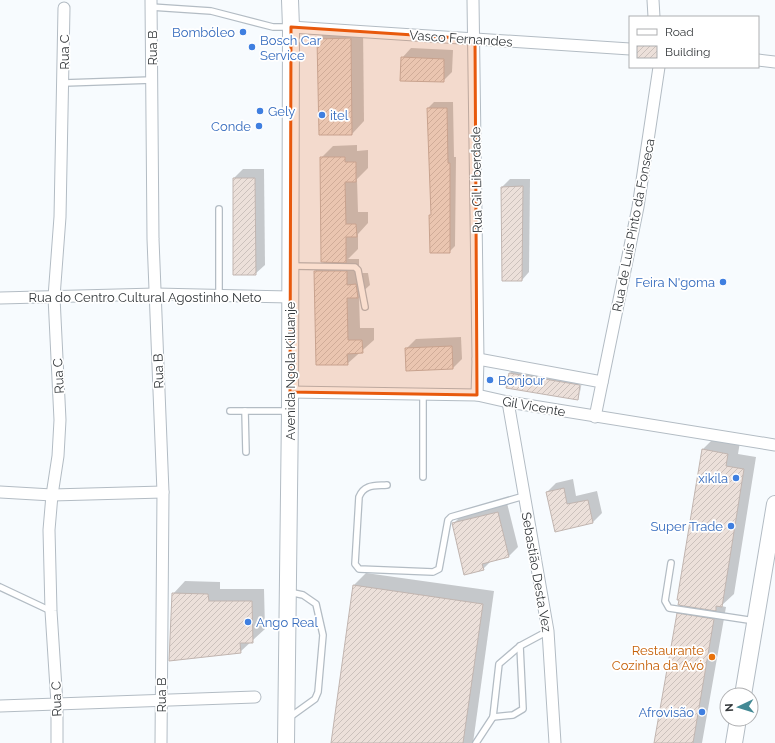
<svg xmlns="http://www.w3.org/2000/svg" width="775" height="743" font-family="Raleway,sans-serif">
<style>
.shadow{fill:#0003}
.building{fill:url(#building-hatch);stroke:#c1b5b0}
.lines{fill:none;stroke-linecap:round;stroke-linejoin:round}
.lane-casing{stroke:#b3bcc4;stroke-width:8}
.street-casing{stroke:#b3bcc4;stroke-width:13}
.secondary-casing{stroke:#b3bcc4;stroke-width:18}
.lane{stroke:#fff;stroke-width:5.5}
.street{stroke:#fff;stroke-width:11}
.secondary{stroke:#fff;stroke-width:16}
.marked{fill:#e8590c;fill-opacity:0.2;stroke:#e8590c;stroke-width:3;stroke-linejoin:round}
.shop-dot{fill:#3f7fe0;stroke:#fff;stroke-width:1.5}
.food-dot{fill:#e8710a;stroke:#fff;stroke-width:1.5}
.labels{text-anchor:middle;stroke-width:3.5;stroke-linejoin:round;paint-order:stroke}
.shop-label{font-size:13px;fill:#366cbe;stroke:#fff;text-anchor:end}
.street-label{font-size:13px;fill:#34383b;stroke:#fff}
.food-label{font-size:13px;fill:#c56008;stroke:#fff;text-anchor:end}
</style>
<defs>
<pattern id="building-hatch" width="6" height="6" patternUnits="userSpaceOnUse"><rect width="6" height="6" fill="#ece0da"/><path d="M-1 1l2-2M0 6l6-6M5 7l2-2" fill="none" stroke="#cbc1bc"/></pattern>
</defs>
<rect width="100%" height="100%" fill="#f7fbfe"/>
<g class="shadow">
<polygon points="363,26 364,121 352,134 318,39 331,27"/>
<polygon points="411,48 453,50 452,72 443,81 402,58"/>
<polygon points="434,102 453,102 454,157 456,157 455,246 449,252 430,216 432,214 428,108"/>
<polygon points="357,145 357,151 368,150 368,168 357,179 358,212 368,212 368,223 358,234 358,249 348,259 359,259 359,273 368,273 370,285 359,295 360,328 374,328 374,340 347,364 315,271 325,261 321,158 333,146"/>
<polygon points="243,169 264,169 265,265 255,274 234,178"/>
<polygon points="510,179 530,179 529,272 522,280 502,187"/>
<polygon points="461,337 462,359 453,368 406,349 416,339"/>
<polygon points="512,370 579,382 577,397 579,397 577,399 510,373"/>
<polygon points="581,382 582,382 579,397"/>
<polygon points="715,437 740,442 738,454 756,457 734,594 721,606 726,607 702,743 655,743 678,614 686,605 702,450"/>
<polygon points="573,479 576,496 597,491 602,513 593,522 547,492 556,483"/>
<polygon points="507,503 518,547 509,556 492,560 483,569 453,524 462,515"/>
<polygon points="366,573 494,591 473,743 332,743 354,585"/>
<polygon points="185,581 220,582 220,589 264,589 265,629 240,652 173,594"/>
</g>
<g class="building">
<polygon points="351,38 352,135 319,135 317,39"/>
<polygon points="401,57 444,59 444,82 400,81"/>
<polygon points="427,108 447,108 448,163 450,163 450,253 430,253 429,215 431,215"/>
<polygon points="320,157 345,157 345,162 356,162 356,182 345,182 346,224 356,224 357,237 346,237 346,263 321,262"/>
<polygon points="233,178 255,178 256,275 233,275"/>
<polygon points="523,186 522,281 502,281 501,187"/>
<polygon points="314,271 347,271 347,285 356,284 358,298 347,298 348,340 362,340 363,353 347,354 348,365 316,365"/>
<polygon points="452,346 453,369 406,371 405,348"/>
<polygon points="509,373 580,385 578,400 506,388"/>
<polygon points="702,449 728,454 726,466 744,469 722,607 716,606 716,611 678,605 679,600 677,600"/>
<polygon points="564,488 567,504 588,500 593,523 555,532 546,492"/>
<polygon points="498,512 509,557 482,564 484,570 464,575 452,523"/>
<polygon points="353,585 483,604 463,743 331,743"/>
<polygon points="172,593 208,594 209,601 252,601 253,643 240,643 241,653 169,661"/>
<polygon points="677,613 714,619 693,743 654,743"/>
</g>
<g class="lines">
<defs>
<g id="lane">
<polyline points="151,7 211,11 273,27 289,27"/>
<polyline points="64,83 152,80"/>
<polyline points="219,209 219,295"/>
<polyline points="291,266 355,267 358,270 365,307"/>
<polyline points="423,394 423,477"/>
<polyline points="230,411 288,411"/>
<polyline points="245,411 246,452"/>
<path d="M387,485C375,486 364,484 359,497L355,564L359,569L433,572L439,569L448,520L451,517L524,496"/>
<polyline points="671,563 665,601 669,608 755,621"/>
<polyline points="0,587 51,611"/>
<polyline points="289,592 303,595 316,604 323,635 318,692 315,699 290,717"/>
<polyline points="493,717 513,715 523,709 520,646"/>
<polyline points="476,743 493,717 499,664 520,646 548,631"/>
</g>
<g id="street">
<polyline points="151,0 153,239 163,492 161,743"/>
<polyline points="473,0 478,359 477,395"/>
<polyline points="653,0 654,17"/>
<polyline points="291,27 630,49"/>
<polyline points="758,60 775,62"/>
<polyline points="0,298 156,294 290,297"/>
<polyline points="478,359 602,382"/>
<polyline points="290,392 477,395 508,402 775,445"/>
<polyline points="508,402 548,631 555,743"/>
<polyline points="595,417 638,207 659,67"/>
<polyline points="0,492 52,495 163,492"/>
<polyline points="0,706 255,697"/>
<polyline points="57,743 57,704 51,611 49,530 52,495 58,456 60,420 54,297 60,217 64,8"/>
</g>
<g id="secondary">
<polyline points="743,695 775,504"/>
<polyline points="286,743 290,411 291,27 290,0"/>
<polyline points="734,743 738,719"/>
</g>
</defs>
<use href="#lane" class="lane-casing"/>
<use href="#street" class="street-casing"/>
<use href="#secondary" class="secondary-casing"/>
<use href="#lane" class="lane"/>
<use href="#street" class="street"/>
<use href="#secondary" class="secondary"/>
</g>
<path class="marked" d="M291,27L475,39L477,395L290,392Z"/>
<g class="shop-dot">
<circle cx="243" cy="32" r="4"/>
<circle cx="252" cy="47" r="4"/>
<circle cx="260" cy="111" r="4"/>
<circle cx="322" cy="115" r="4"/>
<circle cx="259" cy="126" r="4"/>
<circle cx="723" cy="282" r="4"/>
<circle cx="490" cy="380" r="4"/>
<circle cx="736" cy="478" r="4"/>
<circle cx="731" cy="526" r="4"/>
<circle cx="248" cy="622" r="4"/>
<circle cx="702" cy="712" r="4"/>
</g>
<circle class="food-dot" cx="712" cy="657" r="4"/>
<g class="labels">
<g class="shop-label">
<text x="235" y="37">Bombóleo</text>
<text x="260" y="45" text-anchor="start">Bosch Car<tspan x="260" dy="15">Service</tspan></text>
<text x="268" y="116" text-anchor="start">Gely</text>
<text x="330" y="120" text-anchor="start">itel</text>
<text x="251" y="131">Conde</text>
<text x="715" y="287">Feira N'goma</text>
<text x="498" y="385" text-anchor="start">Bonjour</text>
<text x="728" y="483">xikila</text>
<text x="723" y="531">Super Trade</text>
<text x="256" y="627" text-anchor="start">Ango Real</text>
<text x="694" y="717">Afrovisão</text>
</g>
<g class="street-label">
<text transform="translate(461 38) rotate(4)" y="5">Vasco Fernandes</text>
<text transform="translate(152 48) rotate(-90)" y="5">Rua B</text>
<text transform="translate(64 52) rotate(-90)" y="5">Rua C</text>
<text transform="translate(476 180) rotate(-91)" y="5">Rua Gil Liberdade</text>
<text transform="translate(633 225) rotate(-79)" y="5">Rua de Luís Pinto da Fonseca</text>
<text x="145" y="302">Rua do Centro Cultural Agostinho Neto</text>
<text transform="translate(158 371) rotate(-92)" y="5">Rua B</text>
<text transform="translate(290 371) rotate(-90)" y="5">Avenida Ngola Kiluanje</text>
<text transform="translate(58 376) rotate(-93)" y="5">Rua C</text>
<text transform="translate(534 406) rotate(10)" y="5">Gil Vicente</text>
<text transform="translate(537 572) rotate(80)" y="5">Sebastião Desta Vez</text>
<text transform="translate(161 695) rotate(-90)" y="5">Rua B</text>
<text transform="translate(56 699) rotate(-92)" y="5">Rua C</text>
</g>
<g class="food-label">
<text x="704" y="655">Restaurante<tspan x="704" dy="15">Cozinha da Avó</tspan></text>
</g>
</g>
<rect x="629" y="16" width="130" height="52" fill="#ffffff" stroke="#aeafb1"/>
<rect x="637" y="29" width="20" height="6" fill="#ffffff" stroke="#aeafb1"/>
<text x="665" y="36" font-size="12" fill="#34383b">Road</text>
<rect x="637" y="46" width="20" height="12" fill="url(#building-hatch)" stroke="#aeafb1"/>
<text x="665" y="56" font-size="12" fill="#34383b">Building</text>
<g transform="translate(739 707) rotate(266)"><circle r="19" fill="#ffffff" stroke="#aeafb1"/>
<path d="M0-3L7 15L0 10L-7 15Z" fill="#438994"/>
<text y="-6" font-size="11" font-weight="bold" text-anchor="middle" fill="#34383b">N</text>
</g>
</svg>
